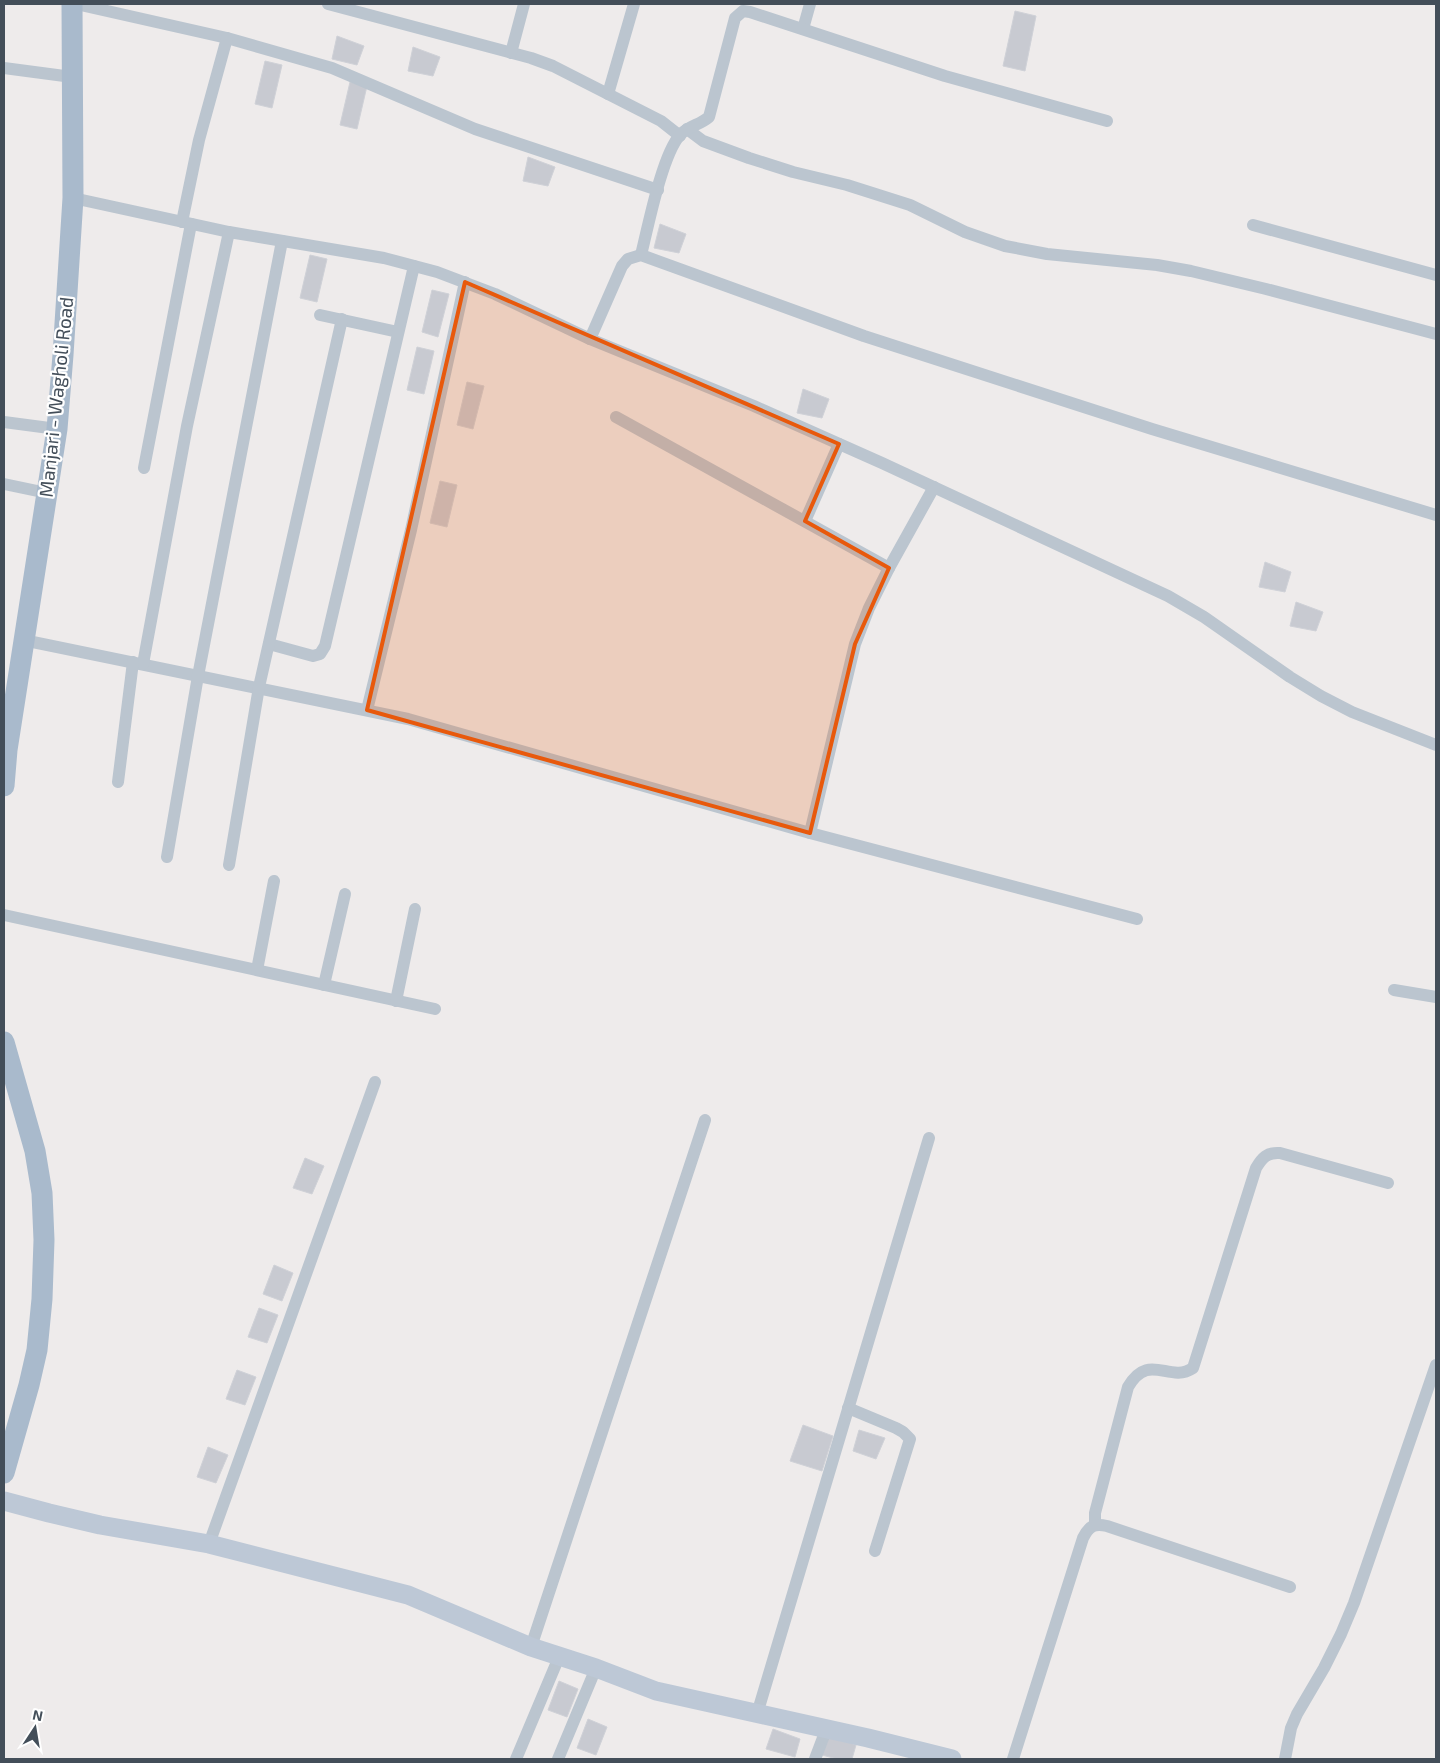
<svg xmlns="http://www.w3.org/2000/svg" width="1440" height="1763" font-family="'Exo 2',sans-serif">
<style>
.building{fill:#c8cad1;stroke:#cfd1d7}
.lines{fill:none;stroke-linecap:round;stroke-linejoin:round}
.street{stroke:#bbc5cf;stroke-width:12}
.secondary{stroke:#bdc8d6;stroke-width:19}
.primary{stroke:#a9bacc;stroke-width:21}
.marked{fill:#e8590c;fill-opacity:0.2;stroke:#e8590c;stroke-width:4;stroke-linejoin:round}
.labels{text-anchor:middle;stroke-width:4.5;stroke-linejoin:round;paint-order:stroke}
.street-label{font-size:19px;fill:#434e59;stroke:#fff}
</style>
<rect width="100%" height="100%" fill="#eeebeb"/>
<g class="building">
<polygon points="1015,11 1036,16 1025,71 1003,66"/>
<polygon points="337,36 364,46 357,65 332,59"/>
<polygon points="413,47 440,57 433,76 408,71"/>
<polygon points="265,61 282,65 272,108 255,104"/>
<polygon points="350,82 367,86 357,129 340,125"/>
<polygon points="528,157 555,167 548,186 523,181"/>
<polygon points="660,224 686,234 679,253 654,248"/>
<polygon points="310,255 327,259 317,302 300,298"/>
<polygon points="432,290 449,294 438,337 422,332"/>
<polygon points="417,347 434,351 424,394 407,390"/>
<polygon points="467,382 484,386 473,429 457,425"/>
<polygon points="803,389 829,399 822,418 797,413"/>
<polygon points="440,481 457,485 447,527 430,523"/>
<polygon points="1265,562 1291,572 1285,592 1259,587"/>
<polygon points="1296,602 1323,612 1316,631 1290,626"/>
<polygon points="305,1158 324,1166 312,1194 293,1188"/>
<polygon points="274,1265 293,1273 282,1301 263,1294"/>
<polygon points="259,1308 278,1315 267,1343 248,1337"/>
<polygon points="237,1370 256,1377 245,1405 226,1399"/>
<polygon points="803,1425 833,1436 822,1471 790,1461"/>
<polygon points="859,1430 885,1438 876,1459 853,1451"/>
<polygon points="208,1447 228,1455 216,1483 197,1477"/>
<polygon points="559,1681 578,1689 567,1717 548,1710"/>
<polygon points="588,1719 607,1727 596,1755 577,1748"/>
<polygon points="773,1729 800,1739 795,1757 766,1749"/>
<polygon points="829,1735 856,1745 852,1759 837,1759 822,1755"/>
</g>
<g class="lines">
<g class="street">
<polyline points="76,4 227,38 332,68 475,129 658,190"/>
<polyline points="328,4 531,58 553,66 661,121 680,136"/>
<polyline points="803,29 810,4"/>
<polyline points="511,53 524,4"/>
<polyline points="4,68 72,77"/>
<polyline points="608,94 634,4"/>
<polyline points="687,129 703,141 749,158 793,172 847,185 910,205 965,232 1005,246 1047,254 1157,265 1191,271 1266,289 1436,334"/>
<polyline points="73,198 229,232 384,258 437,272 495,294 590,339 754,406 882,463 1168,596 1204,617 1290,677 1321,696 1352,712 1436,745"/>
<polyline points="182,222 199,140 227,38"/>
<polyline points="1253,225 1436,275"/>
<path d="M641,255C648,227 662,155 680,135C688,126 700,125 709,117L735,18L743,11L750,12L945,76L1107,121"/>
<polyline points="320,315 398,332"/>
<polyline points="590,339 622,266 628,259 641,255 864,336 1152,429 1436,515"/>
<polyline points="616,417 889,568"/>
<polyline points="4,422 57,429"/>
<polyline points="144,468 191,224"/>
<polyline points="4,484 47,493"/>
<polyline points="805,521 839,444"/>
<polyline points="23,640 408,719 810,833 1137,919"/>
<polyline points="269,644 313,656 320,654 325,646 414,266"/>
<polyline points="143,664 187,426 229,232"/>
<polyline points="367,710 411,530 465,282"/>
<polyline points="118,782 133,662"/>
<polyline points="810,833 855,644 869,608 889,568 934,487"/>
<polyline points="167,857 198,676 282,241"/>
<polyline points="229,865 259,687 342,319"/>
<polyline points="4,915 435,1009"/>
<polyline points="257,970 274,881"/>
<polyline points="324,985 345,894"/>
<polyline points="1394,990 1436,997"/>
<polyline points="396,1001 415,909"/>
<polyline points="848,1408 896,1428 903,1432 910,1439 875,1551"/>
<path d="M1095,1524V1513L1128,1387C1149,1351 1169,1384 1193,1368L1256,1168C1262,1158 1267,1152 1280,1153L1388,1183"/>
<polyline points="209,1544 375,1082"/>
<polyline points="531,1647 705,1120"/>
<polyline points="757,1714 929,1138"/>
<polyline points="516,1759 559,1657"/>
<polyline points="558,1759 596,1668"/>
<polyline points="815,1759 826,1730"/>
<path d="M1013,1759L1083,1538C1089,1526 1094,1523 1107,1526L1290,1587"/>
<polyline points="1285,1759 1291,1728 1297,1714 1324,1668 1341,1634 1354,1603 1436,1365"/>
</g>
<polyline class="secondary" points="4,1501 49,1513 100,1525 209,1544 408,1595 531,1647 596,1668 656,1691 868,1738 952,1759"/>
<g class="primary">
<polyline points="4,786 7,750 57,429 63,355 73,198 72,4"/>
<polyline points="4,1042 35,1151 42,1193 44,1240 42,1299 37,1350 29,1385 4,1473"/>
</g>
</g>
<path class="marked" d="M465,282L839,444L805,521L889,568L855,644L810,833L367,710Z"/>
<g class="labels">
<g class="street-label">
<text transform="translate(56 397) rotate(-84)" y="7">Manjari - Wagholi Road</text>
</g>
</g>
<rect width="1440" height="1763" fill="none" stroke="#434e59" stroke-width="10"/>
<g transform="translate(35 1728) rotate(12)" stroke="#ffffff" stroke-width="4" paint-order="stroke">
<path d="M0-4L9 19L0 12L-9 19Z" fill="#434e59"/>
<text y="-8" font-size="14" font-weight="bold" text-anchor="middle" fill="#434e59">N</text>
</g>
</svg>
